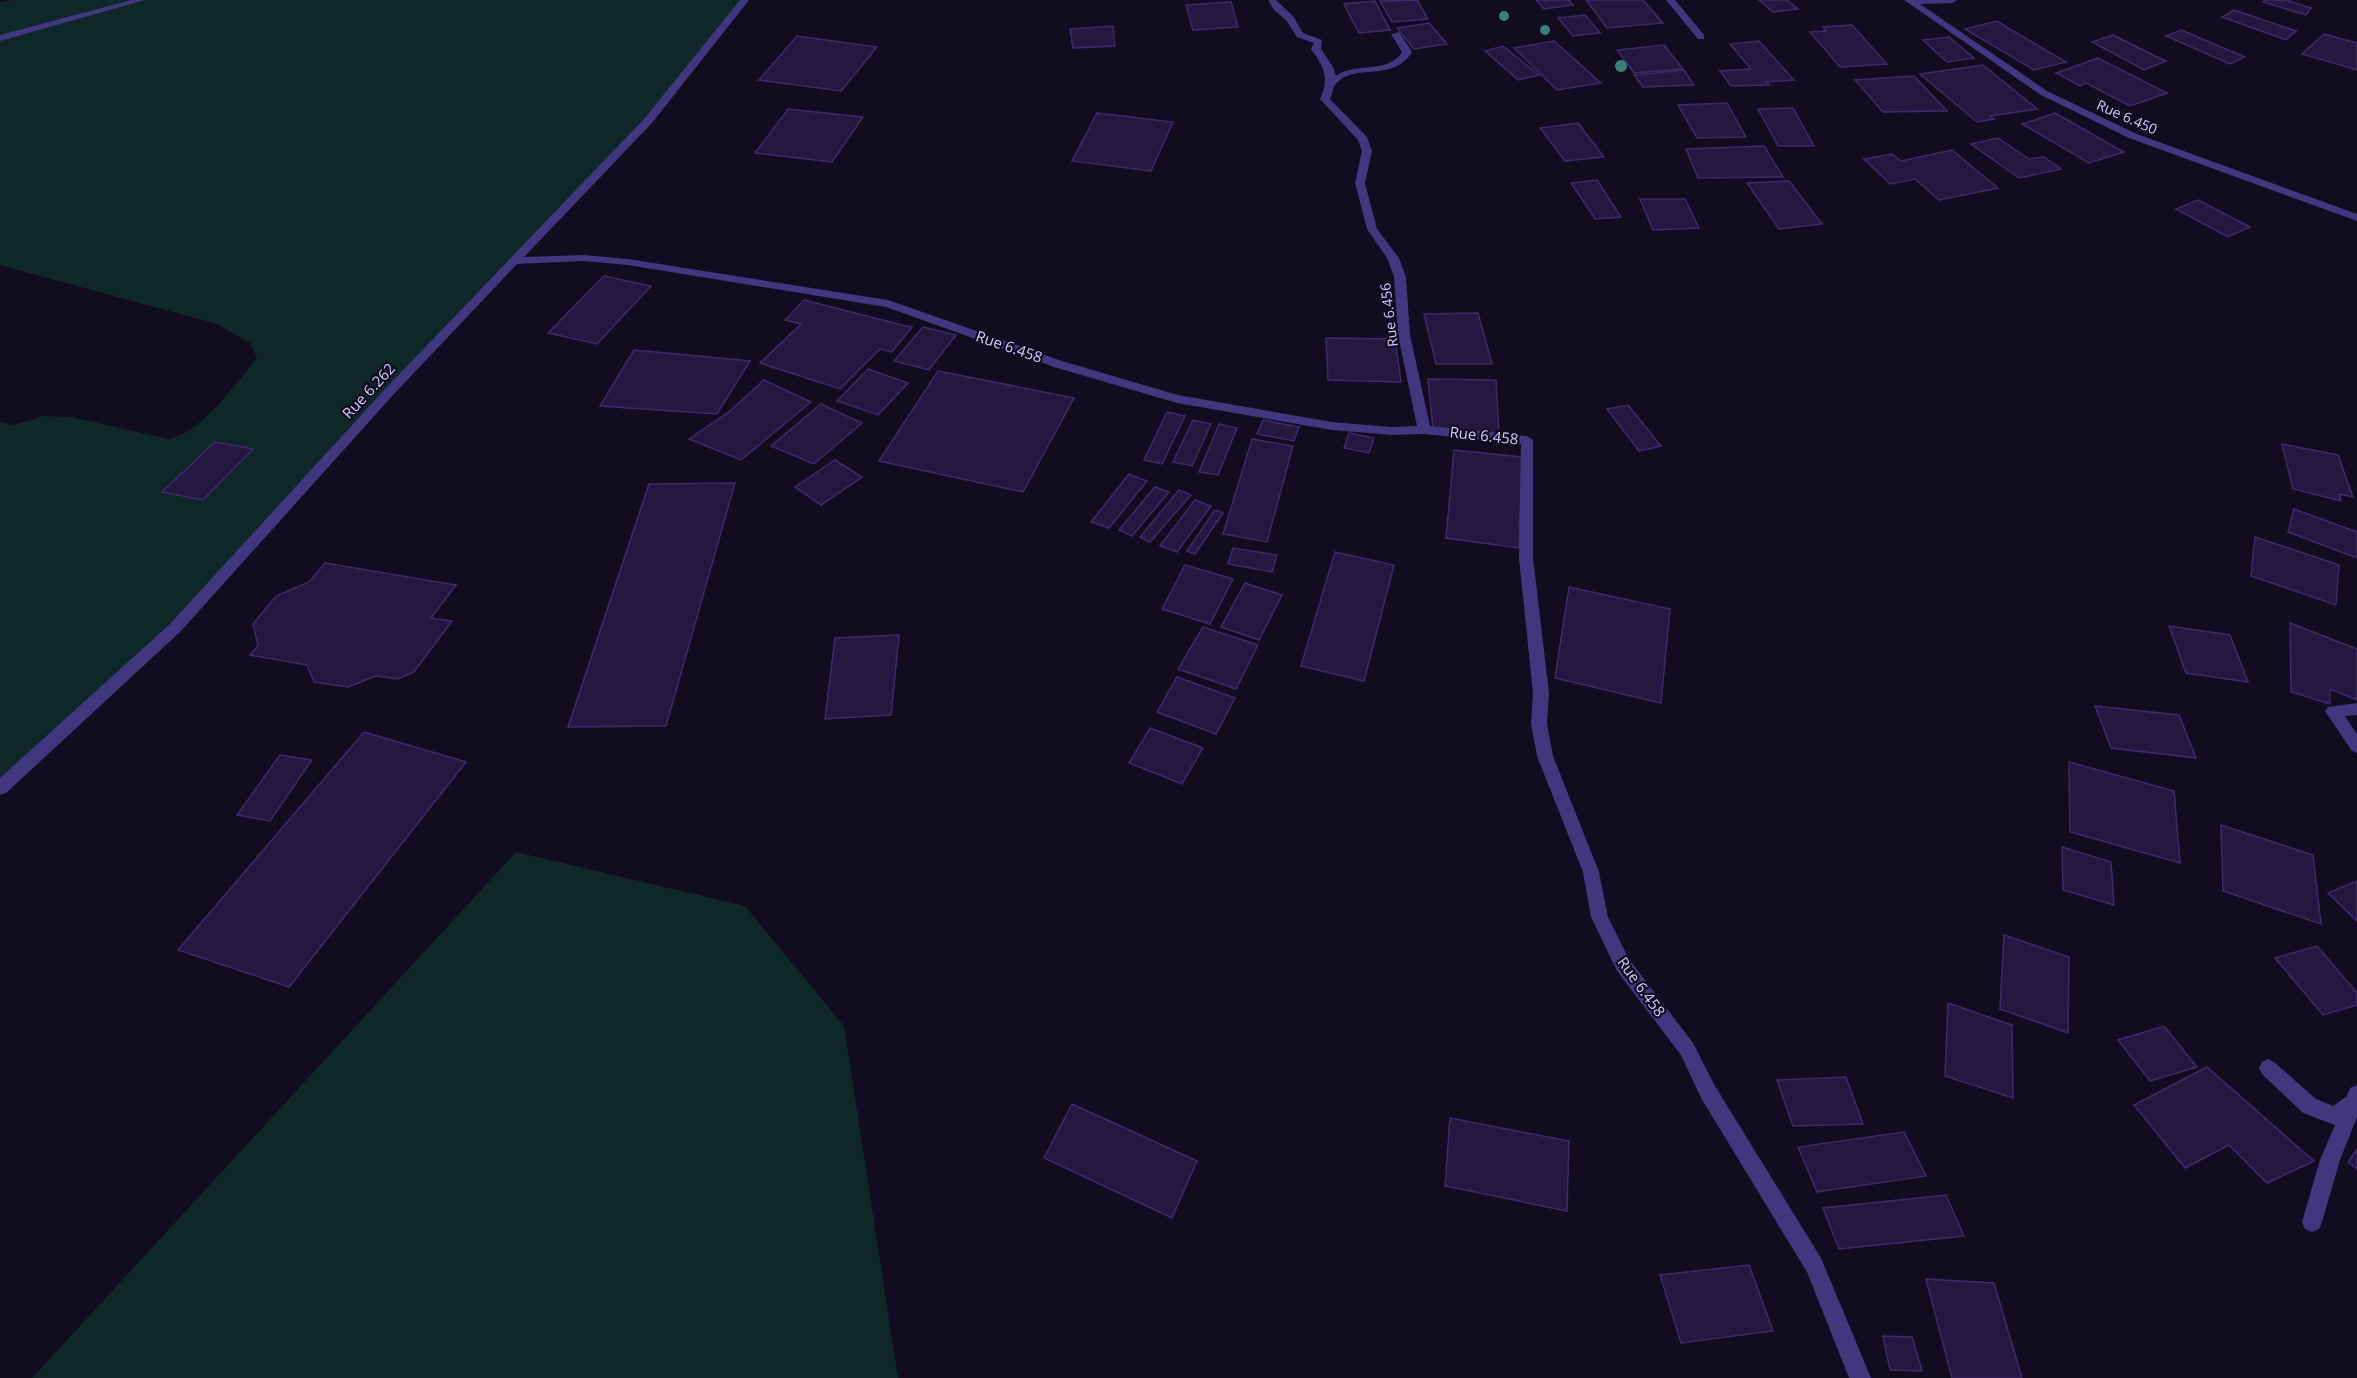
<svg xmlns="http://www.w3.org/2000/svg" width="2357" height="1378" font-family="'Open Sans',sans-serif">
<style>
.green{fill:#0f2729}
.building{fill:#241840;stroke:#3d2a6c;stroke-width:1.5}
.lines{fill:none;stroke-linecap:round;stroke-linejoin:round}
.minor{fill:#40377e;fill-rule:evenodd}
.tree{fill:#38807c}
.labels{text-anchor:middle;stroke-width:4.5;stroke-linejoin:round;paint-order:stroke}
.far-street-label{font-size:14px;fill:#d5caff;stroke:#110c1f}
.street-label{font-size:15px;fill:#d5caff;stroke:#110c1f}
</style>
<rect width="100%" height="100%" fill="#110c1f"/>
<g class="green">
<path d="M11,0H745L648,121L175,628L0,788V422L14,425L43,416L71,417L169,439C202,432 235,384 257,358L251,344L217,324L0,265V2Z"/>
<polygon points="516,852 745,906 844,1026 898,1378 32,1378"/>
</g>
<g class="building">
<polygon points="1417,0 1428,19 1392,22 1380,1"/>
<polygon points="1536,0 1569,0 1573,5 1544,9"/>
<polygon points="1586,0 1643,0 1663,23 1607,28"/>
<polygon points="1759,0 1787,0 1798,9 1773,12"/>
<polygon points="2265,0 2286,0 2311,8 2306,15 2263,2"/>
<polygon points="1375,1 1390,30 1359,33 1344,4"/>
<polygon points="1231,2 1238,27 1193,30 1186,5"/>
<polygon points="2234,10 2296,31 2286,40 2222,17"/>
<polygon points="1585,15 1600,33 1573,36 1558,18"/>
<polygon points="1997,21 2008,28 2066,62 2034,70 1965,29"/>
<polygon points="1429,23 1447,44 1414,49 1397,28"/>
<polygon points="1852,25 1887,64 1840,67 1810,32 1826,31 1823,27"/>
<polygon points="1113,26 1115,46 1073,48 1070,29"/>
<polygon points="2181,30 2245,57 2230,64 2166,36"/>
<polygon points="2324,34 2357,43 2357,70 2302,54"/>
<polygon points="2113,35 2155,56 2166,61 2144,70 2092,42"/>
<polygon points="797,36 877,47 841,91 759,80"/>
<polygon points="1949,37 1974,58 1947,62 1923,40"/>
<polygon points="1554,41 1601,83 1557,90 1514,48"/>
<polygon points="1759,41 1794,80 1766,82 1769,85 1731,86 1720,71 1751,69 1730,44"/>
<polygon points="1664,45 1683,69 1634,73 1617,50"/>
<polygon points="1503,46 1539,75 1518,80 1485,51"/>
<polygon points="2098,58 2167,93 2130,106 2086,83 2080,86 2056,73"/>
<polygon points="1983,65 2037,109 1990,116 1994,119 1977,122 1920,74"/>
<polygon points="1684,70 1694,85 1643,87 1634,75"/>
<polygon points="1914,76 1947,111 1883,112 1855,80"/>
<polygon points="1727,103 1746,137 1697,138 1678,105"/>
<polygon points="1793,108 1814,146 1778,146 1758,109"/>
<polygon points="788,109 863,117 832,162 755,153"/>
<polygon points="1097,113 1173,122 1151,171 1072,161"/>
<polygon points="2055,113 2124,152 2089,163 2022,124"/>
<polygon points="1578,123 1604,157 1565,161 1540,128"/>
<polygon points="1998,138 2029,159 2044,157 2061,169 2019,178 1971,144"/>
<polygon points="1764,146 1783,177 1698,178 1686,149"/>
<polygon points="1952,150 1998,188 1939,200 1915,179 1890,184 1864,159 1892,154 1901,161"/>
<polygon points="1597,180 1621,217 1595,219 1571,183"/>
<polygon points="1789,181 1822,224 1779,229 1747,183"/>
<polygon points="1640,199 1685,199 1699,228 1653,230"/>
<polygon points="2198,200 2250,227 2228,237 2176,209"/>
<polygon points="604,276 651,286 597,344 548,333"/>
<polygon points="804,300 902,325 912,327 892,352 880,349 840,389 760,363 801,324 785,320"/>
<polygon points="1478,313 1492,364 1436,364 1424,314"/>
<polygon points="923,327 956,335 929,370 894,361"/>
<polygon points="1326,338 1395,339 1401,382 1328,380"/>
<polygon points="634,350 750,361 717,414 600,406"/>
<polygon points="868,369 908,383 878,415 837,401"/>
<polygon points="938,371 1074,398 1023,492 879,461"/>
<polygon points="1428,379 1496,380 1499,433 1433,428"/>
<polygon points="764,380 811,402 741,460 689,439 730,411"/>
<polygon points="821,404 862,423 814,464 771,446"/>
<polygon points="1628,405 1661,446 1639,451 1607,409"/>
<polygon points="1167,412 1185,416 1162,464 1144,460"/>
<polygon points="1193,420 1211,424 1192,466 1173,462"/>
<polygon points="1263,420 1299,427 1294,441 1257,434"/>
<polygon points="1219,424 1237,428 1218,475 1199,472"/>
<polygon points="1349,433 1374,438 1369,453 1344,448"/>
<polygon points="1252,439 1293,446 1267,542 1223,534"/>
<polygon points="215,442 253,449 203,500 162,492"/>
<polygon points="2282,444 2338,455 2353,497 2339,494 2341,501 2293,489"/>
<polygon points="1454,450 1522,457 1519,548 1446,538"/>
<polygon points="835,460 862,477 821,505 795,487"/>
<polygon points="1129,474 1147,481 1109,528 1091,522"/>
<polygon points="735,483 666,726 568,727 649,484"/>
<polygon points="1155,487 1169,492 1132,536 1119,530"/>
<polygon points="1179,490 1191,495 1150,542 1140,537"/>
<polygon points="1195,500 1211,506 1177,552 1160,546"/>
<polygon points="2294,509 2357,532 2357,558 2288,532"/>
<polygon points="1215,510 1223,513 1195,554 1187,551"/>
<polygon points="2255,537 2339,565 2336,605 2251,576"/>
<polygon points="1233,548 1277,555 1272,572 1228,564"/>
<polygon points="1335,552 1394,565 1364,681 1301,666"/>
<polygon points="325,563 456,585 431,618 452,621 414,672 398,679 376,676 348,687 314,682 307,665 250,655 258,646 253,624 276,596 309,582"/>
<polygon points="1185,565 1233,579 1210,624 1162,609"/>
<polygon points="1245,583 1282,595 1259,640 1221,627"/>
<polygon points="1569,587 1670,609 1661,703 1555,678"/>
<polygon points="2290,623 2357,649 2357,700 2330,689 2330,704 2291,692"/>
<polygon points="2169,626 2230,635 2248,682 2186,673"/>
<polygon points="1203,627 1258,645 1236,689 1178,669"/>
<polygon points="899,635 891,715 825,719 835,638"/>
<polygon points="1177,677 1235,698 1216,734 1157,712"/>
<polygon points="2095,706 2179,715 2196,758 2111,748"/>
<polygon points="1150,728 1203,748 1182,784 1129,763"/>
<polygon points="364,732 466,762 289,987 178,950"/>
<polygon points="280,755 312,760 270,821 237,815"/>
<polygon points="2069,762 2174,791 2180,863 2070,832"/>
<polygon points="2221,825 2313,855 2321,924 2223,891"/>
<polygon points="2062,847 2111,862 2114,905 2063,890"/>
<polygon points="2357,881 2357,921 2328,893"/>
<polygon points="2004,935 2069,957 2068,1033 2000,1009"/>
<polygon points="2317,946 2357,993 2357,1005 2323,1015 2275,958"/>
<polygon points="1948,1003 2012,1025 2013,1098 1945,1076"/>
<polygon points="2164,1026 2197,1067 2150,1081 2118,1040"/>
<polygon points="2207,1067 2314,1161 2267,1183 2229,1145 2185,1168 2134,1105"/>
<polygon points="1846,1077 1863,1124 1793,1126 1777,1080"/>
<polygon points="1072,1104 1197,1161 1172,1218 1044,1158"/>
<polygon points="1450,1118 1569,1141 1567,1211 1445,1186"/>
<polygon points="1904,1132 1926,1176 1817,1192 1798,1147"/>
<polygon points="2357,1149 2357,1169 2348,1162"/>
<polygon points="1946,1195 1964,1236 1839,1249 1823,1208"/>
<polygon points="1749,1265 1773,1331 1681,1343 1660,1275"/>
<polygon points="1926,1279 1994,1283 2022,1378 1952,1378"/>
<polygon points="1883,1336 1912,1337 1922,1371 1890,1370"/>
</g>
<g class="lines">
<g class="minor">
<polygon points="131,0 145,0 0,41 0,35"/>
<path d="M740,0H749L652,123L524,257L584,255L628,259L888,300L1062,361L1178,395L1332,422L1392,427L1417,426L1398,335L1394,277L1387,258L1367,229L1355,183L1362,151L1358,140L1320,99C1330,78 1324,67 1311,49L1314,43L1297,37L1286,20L1274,10L1268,0H1276L1293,16L1303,33L1322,40L1321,49L1333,67L1336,76C1356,61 1388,75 1402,52L1391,34L1399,32L1412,52C1392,84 1354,61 1335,85C1333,88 1332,95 1330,99L1367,137L1372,151L1365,183L1377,229L1399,258L1406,277L1410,335L1430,426L1527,436L1533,440V558L1549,693L1547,724L1553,756L1599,872L1608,917L1629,959L1693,1043L1715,1086L1821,1258L1871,1378H1849L1807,1272L1701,1098L1681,1055L1617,971L1591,917L1583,872L1537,756L1531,724L1533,693L1519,558L1521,444L1424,434L1392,435L1332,430L1177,403L1054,367L886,307L628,265L584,261L517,264L394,394L180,632L6,793L0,795V778L170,624L386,388L644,119Z"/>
<polygon points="1666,0 1675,0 1704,35 1704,39 1698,39"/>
<polygon points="1904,0 1957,0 1953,3 1920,4 2047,91 2137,134 2357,214 2357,221 2129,138 2041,95"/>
<polygon points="2357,703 2357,715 2345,716 2357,734 2357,753 2352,751 2325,711 2328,707"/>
<polygon points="2268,1059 2274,1062 2316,1099 2333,1106 2347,1096 2350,1088 2357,1085 2357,1117 2340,1160 2322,1222 2319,1229 2312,1232 2305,1229 2302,1222 2320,1160 2335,1125 2303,1113 2262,1074 2259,1068 2262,1062"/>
</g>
</g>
<g class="tree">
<circle cx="1504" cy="16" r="5"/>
<circle cx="1545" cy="30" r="5"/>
<circle cx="1621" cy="66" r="6"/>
</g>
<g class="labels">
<g class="far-street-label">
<text transform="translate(2127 117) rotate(24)" y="5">Rue 6.450</text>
<text transform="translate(1389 315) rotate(-97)" y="5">Rue 6.456</text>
</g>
<g class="street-label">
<text transform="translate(1009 347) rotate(19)" y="5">Rue 6.458</text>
<text transform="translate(369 391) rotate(-47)" y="5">Rue 6.262</text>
<text transform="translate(1484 436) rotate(6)" y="5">Rue 6.458</text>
<text transform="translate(1641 987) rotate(54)" y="5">Rue 6.458</text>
</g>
</g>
</svg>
